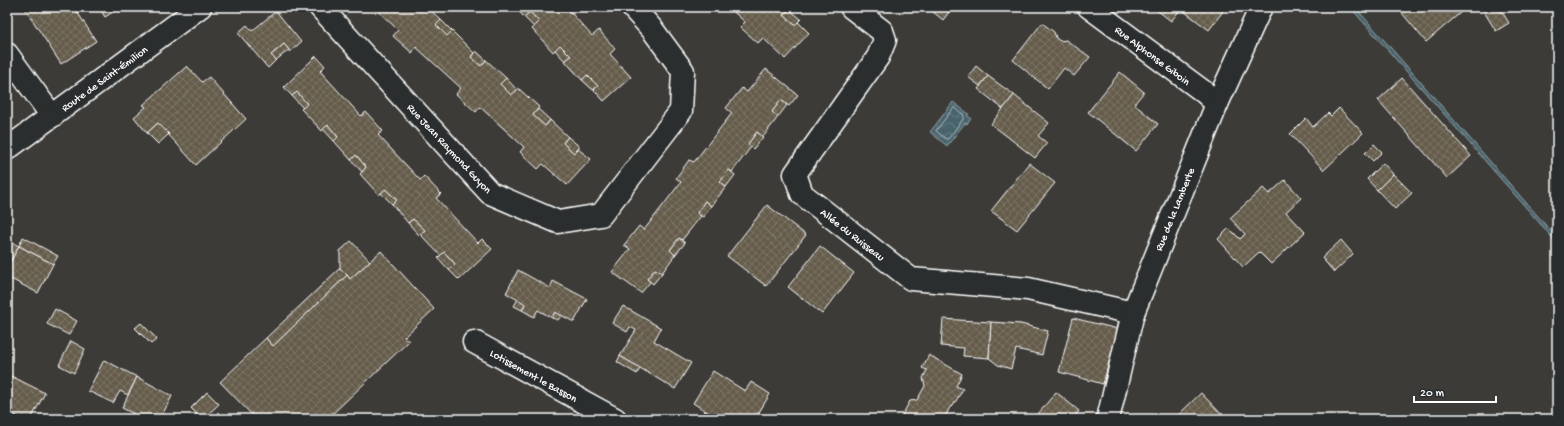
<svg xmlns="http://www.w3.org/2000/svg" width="1564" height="426" font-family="'Gochi Hand',sans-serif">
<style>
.water{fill:url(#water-waves);stroke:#92a2a7}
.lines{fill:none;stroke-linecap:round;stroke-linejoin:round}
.shore{stroke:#b6c1c5;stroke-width:1}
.building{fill:url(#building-cross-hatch);stroke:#fff}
.minor-casing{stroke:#fff;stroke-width:25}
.minor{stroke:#2a2d2e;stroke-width:22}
.labels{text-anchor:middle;stroke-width:3.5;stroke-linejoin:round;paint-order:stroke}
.street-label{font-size:11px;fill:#fff;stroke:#2a2d2e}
</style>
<defs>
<pattern id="water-waves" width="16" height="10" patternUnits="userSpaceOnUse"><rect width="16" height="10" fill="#49646d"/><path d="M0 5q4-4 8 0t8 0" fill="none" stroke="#647b83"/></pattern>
<pattern id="building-cross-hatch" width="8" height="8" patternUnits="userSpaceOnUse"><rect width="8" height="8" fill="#655b4c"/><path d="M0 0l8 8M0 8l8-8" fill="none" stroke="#7c7467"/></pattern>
</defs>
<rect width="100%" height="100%" fill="#3c3b37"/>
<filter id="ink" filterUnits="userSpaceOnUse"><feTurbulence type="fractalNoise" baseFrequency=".025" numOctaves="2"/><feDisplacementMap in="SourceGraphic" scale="8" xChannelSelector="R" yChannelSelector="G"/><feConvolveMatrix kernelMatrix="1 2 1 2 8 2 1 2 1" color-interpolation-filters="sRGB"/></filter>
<g filter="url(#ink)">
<g class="water">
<polygon points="1350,7 1355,7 1557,238 1557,243"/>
<polygon points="953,102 969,114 967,116 971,118 967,124 965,123 947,146 930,132"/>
</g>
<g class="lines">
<polygon class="shore" points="954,108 963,114 964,118 948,139 946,139 936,131"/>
</g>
<g class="building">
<polygon points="24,7 74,7 96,41 61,64"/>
<polygon points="99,7 114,7 116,10 105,17"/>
<polygon points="378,7 415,7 418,9 420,7 427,7 441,20 436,25 447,36 452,31 474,53 471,57 481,66 486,60 506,78 500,84 511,95 518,88 539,107 533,115 545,126 550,120 568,137 563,143 574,153 578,149 591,159 567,185 543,164 538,169 520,152 524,147 480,107 476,112 456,94 461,88 416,47 412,53 393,36 398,30 376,9"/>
<polygon points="515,7 566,7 592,36 599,30 615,49 610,54 631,77 604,101 594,90 598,86 587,75 582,80 565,61 571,56 560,45 553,52 532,29 539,22 530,12 524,17"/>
<polygon points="728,7 788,7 789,9 784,15 795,25 798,22 809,33 785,59 763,38 758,43 740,27 745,22"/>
<polygon points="927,7 953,7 943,20"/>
<polygon points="1153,7 1226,7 1209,30 1181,9 1171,21"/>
<polygon points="1397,7 1467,7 1426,42"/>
<polygon points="1481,7 1499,7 1509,23 1496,31"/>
<polygon points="789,9 801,19 795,25 784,15"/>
<polygon points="276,11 301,42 290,52 284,44 271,55 276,60 268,68 238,33 247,25 252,31"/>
<polygon points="530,12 539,22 534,27 524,17"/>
<polygon points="441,20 452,31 447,36 436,25"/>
<polygon points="1042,23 1054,32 1056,38 1060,41 1066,40 1090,57 1074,76 1064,68 1048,89 1013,60"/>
<polygon points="284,44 289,50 276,60 271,55"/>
<polygon points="560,45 571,56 565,61 555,50"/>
<polygon points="476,51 486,60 481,66 471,57"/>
<polygon points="316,56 325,66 320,71 361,116 366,112 383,131 378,135 420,180 424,176 441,194 436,198 478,243 482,239 492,249 459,280 449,270 455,264 444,252 441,256 420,234 425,230 413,219 408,223 392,204 397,200 385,189 379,195 360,174 366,167 356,155 351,160 334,141 338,137 328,125 322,131 301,109 307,104 297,92 292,96 284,87"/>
<polygon points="187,66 202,82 209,77 246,119 196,165 158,123 147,133 134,117 146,107 143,105"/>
<polygon points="976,66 988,76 980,86 968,77"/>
<polygon points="766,69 798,95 789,106 781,100 772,112 778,117 763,137 757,132 748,144 751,147 732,172 729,170 720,182 726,187 711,206 705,201 697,213 701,216 682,240 679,238 670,250 675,255 662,273 655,269 647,279 650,282 641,293 612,272 630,249 624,245 639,226 644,230 681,182 676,178 689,160 694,162 732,113 726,108 742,88 747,92"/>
<polygon points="1120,72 1144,92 1134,104 1158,124 1136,151 1088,112"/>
<polygon points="587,75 598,86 593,90 582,80"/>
<polygon points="988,76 1014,95 1003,109 978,89"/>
<polygon points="506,78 517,90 511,95 500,84"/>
<polygon points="1402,78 1471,156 1447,178 1378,100"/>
<polygon points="297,92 307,104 303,108 292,96"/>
<polygon points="1014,95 1049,123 1038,136 1047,143 1035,158 991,124"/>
<polygon points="781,100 787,105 778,117 772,112"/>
<polygon points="1339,108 1363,133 1324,170 1290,134 1306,118 1313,127 1328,113 1331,116"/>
<polygon points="538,109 550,120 545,126 533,115"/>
<polygon points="158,123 169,134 158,144 147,133"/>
<polygon points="328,125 338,137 334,141 323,129"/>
<polygon points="757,132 763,137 753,149 748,144"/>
<polygon points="568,137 580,147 574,153 563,143"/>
<polygon points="1374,144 1382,152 1373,161 1365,153"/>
<polygon points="356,155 366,167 362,172 351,160"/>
<polygon points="1029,163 1055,183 1017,230 991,211"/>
<polygon points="1383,163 1393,174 1377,190 1367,179"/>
<polygon points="729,170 735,175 726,187 720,182"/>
<polygon points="1393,174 1412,193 1395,209 1377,190"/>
<polygon points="1285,180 1301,198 1286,212 1305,232 1271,264 1259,252 1243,267 1218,239 1229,228 1240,239 1245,234 1230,218 1263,188 1269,194"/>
<polygon points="385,189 397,200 392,204 381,193"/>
<polygon points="705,201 711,206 703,217 697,213"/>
<polygon points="767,205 806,235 766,286 727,256"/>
<polygon points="413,219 425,230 419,235 408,223"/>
<polygon points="23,237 58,256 53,264 19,246"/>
<polygon points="679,238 685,243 675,255 670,250"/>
<polygon points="7,240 19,246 7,268"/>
<polygon points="1341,240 1353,254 1334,272 1322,258"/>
<polygon points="351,241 370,261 350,279 340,268 340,251"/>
<polygon points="19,246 53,264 38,293 7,277 7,268"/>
<polygon points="820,246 854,273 822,314 788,287"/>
<polygon points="381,251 434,309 404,337 409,341 327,419 256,419 220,382 266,338 273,346 347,275 350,279"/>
<polygon points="444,252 455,264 449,270 438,258"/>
<polygon points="340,268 347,275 273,346 266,338"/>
<polygon points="655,269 662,273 653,284 647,279"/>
<polygon points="518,270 550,288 553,281 587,299 574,322 555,312 552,318 538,310 534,317 522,310 525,304 506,293"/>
<polygon points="518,299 525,304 522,310 514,306"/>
<polygon points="623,306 661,328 654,341 691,363 675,389 620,356 636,330 630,327 627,332 612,323"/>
<polygon points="55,309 77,321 69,335 47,324"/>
<polygon points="555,312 561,316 558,320 552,318"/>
<polygon points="1073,318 1118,329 1103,384 1059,372"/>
<polygon points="943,319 991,322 989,358 963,356 964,348 941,346"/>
<polygon points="991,322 1021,324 1048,331 1042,355 1016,349 1011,369 998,365 989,358"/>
<polygon points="141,323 157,339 151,344 135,328"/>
<polygon points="71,341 85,349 74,373 59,365"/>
<polygon points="929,355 962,374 956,386 963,389 953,406 950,407 946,415 946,419 900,419 910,401 917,400 925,386 923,378 927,370 922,368"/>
<polygon points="620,356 640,368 637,374 617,362"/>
<polygon points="104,360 137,377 128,395 120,391 113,403 88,391"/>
<polygon points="713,371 745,391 751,382 770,394 755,419 718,419 693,403"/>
<polygon points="9,375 45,393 31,419 22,419 7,411 7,380"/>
<polygon points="137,377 172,396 160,419 144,419 122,408"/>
<polygon points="207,392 219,404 203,419 201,419 191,408"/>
<polygon points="1056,392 1079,411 1073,419 1034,419"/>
<polygon points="1201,393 1226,419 1174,419"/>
<polygon points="705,411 718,419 705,419 701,417"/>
</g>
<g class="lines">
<defs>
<g id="minor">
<polyline points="320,7 490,193 558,222 601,215 681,111 683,71 652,29 632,7"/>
<polyline points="851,7 882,31 885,40 878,57 795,174 802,194 911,279 1028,289 1133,313"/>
<polyline points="1089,7 1204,92 1217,104"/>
<polyline points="7,54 52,116"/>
<polyline points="7,149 200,7"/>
<polyline points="474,342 615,419"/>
<polyline points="1108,419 1133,313 1217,104 1261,7"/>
</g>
</defs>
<use href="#minor" class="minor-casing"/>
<use href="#minor" class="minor"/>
</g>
</g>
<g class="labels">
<g class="street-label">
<text transform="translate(1153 55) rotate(37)" y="4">Rue Alphonse Giboin</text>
<text transform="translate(104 78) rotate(-36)" y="4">Route de Saint-Émilion</text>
<text transform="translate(450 148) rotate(47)" y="4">Rue Jean Raymond Guyon</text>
<text transform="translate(1174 209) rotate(-68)" y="4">Rue de la Lamberte</text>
<text transform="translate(853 234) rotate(38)" y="4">Allée du Ruisseau</text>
<text transform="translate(534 375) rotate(29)" y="4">Lotissement le Basson</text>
</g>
</g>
<rect width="1564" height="426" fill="none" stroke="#2a2d2e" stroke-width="24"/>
<rect x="12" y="12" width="1540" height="402" fill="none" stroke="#fff" stroke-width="1.5" filter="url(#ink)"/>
<path d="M1414 396v6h82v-6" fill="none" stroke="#ffffff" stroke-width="2"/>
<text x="1420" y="396" font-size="12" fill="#ffffff" stroke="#2a2d2e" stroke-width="3" paint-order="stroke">20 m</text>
</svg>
